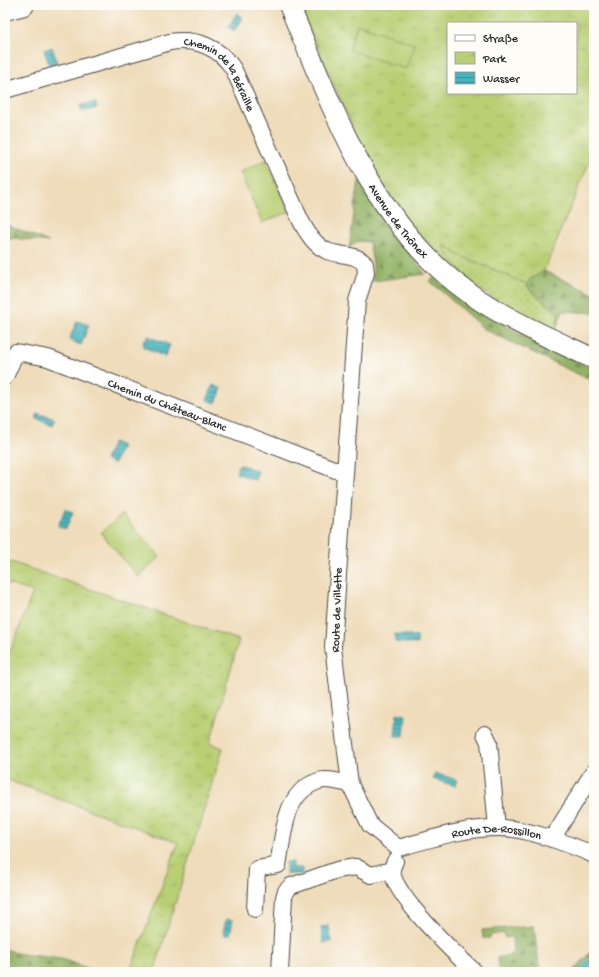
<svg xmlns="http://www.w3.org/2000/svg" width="599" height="977" font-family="'Gochi Hand',sans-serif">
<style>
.grass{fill:url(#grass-dots);stroke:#727d4f}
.forest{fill:url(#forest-firs);stroke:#5e6e48}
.park{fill:url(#park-tufts);stroke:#727d4f;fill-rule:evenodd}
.garden{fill:#b8cf73;stroke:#727d4f}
.water{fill:url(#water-rules);stroke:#387074}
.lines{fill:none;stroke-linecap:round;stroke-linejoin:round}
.river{stroke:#44b4bc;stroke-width:19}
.minor-casing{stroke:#484640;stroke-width:18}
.major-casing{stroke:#484640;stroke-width:22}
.minor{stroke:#fff;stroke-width:16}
.major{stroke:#fff;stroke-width:20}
.labels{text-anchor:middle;stroke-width:4;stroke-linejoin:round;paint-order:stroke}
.street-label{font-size:12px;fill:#2b2b2b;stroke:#fdfcf7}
</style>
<defs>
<pattern id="grass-dots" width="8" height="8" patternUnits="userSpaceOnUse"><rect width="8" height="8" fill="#b8cf73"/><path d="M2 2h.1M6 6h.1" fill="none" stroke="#9eb264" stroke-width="1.8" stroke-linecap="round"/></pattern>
<pattern id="forest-firs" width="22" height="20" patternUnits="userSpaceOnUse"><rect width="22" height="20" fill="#92b265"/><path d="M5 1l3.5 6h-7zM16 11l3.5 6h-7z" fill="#779153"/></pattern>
<pattern id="park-tufts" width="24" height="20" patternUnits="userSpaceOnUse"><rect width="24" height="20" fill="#b8cf73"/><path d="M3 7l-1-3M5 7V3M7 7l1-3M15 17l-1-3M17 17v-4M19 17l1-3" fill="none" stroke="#9eb264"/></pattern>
<pattern id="water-rules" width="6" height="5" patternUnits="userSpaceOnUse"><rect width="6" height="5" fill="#44b4bc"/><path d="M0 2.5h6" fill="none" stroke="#399399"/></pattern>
</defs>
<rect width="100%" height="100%" fill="#fdfcf7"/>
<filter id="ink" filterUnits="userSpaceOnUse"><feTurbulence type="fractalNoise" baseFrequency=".025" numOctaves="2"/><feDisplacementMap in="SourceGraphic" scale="8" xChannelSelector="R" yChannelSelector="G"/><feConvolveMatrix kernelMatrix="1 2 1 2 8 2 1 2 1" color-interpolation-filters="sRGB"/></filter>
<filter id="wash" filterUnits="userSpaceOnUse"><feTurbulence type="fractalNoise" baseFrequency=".012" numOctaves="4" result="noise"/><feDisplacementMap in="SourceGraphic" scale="16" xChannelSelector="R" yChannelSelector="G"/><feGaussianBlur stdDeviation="0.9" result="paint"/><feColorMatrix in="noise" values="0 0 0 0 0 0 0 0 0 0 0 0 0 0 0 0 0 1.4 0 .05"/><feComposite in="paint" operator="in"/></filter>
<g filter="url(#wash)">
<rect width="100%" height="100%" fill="#efdcba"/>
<polygon class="grass" points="443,243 459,255 527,284 529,289 559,314 555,331 502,304 463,278 446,251"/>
<g class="forest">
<polygon points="359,180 425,274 373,281 373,264 369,242 358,241 349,248"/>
<polygon points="5,224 49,242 12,238 5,239"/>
<polygon points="544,271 594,294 594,313 563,311 555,331 559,314 529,289 527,284 530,279"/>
<polygon points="433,278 518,333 594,370 594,382 484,329 430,281"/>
<polygon points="534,926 540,972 499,972 497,958 513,954 512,937 505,938 504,933 491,935 490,938 483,938 482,930"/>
<polygon points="594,948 594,972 573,972"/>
<polygon points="5,949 16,953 61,959 100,972 5,972"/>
</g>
<g class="park">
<path d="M299,5H594V151L544,271L530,279L527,284L459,255L444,244L446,251L465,276L463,278L411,226L367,159ZM448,23H576V93H448Z"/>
<polygon points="5,560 239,640 210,743 223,748 154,972 130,971 178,843 5,779 5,665 33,592 5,583"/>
</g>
<g class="garden">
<polygon points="357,24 414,44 406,69 349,50"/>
<polygon points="266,160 289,212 262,223 240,172"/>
<polygon points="122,514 160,557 138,577 101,533"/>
</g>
<g class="water">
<polygon points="237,13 243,18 234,31 228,27"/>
<polygon points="52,47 57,62 49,65 44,50"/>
<polygon points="95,102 97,108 82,112 80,106"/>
<polygon points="77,321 89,325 81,345 69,340"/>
<polygon points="148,336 170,345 165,357 143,347 144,339 146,340"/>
<polygon points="213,385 222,389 216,403 207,400"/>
<polygon points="37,413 55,419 52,425 37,419"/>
<polygon points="113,442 122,446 114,464 105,460"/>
<polygon points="239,464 258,471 255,480 236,473"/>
<polygon points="65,509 73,512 66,529 58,526"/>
<polygon points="395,634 417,636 417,644 395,642"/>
<polygon points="397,714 406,715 404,736 395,736"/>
<polygon points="435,773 457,780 455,786 433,779"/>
<polygon points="286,862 293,862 293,868 302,868 302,874 286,874"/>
<polygon points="226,919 233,920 230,934 226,936 223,932"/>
<polygon points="329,926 331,942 323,943 321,927"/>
</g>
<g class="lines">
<polyline class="river" points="590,972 594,968"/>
</g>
</g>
<g filter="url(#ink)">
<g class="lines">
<defs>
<g id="minor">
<path id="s1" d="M5,90L170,42C196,38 220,47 234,70L299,217C305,230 314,245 327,251C339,256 356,253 365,264L366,273L357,301L333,647L350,784L370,825L398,848"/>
<path id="s2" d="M5,377L16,352L48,358L336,470L344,472"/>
<polyline points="485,734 489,742 497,828"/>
<polyline points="552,839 594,771"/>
<path id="s3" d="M398,848C431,839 463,828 497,828C524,827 569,844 594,855"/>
<path d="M395,861C394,864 392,867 392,870C392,894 457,956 475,972"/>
<path d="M255,909L257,869L278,865C284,835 283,792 319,781C327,778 342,783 350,784"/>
<polyline points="280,972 284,897 286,891 291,886 337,870 356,867 371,875 392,870"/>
</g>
<g id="major">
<path id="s4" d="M289,5C333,109 373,225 469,293C507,320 552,339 594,359"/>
<polyline points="5,10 24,5"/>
</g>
</defs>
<use href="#minor" class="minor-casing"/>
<use href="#major" class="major-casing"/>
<use href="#minor" class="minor"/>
<use href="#major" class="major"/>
</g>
</g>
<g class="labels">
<g class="street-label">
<text dy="4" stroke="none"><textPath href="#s1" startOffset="238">Chemin de la Béraille</textPath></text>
<text dy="4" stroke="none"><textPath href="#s4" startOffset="243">Avenue de Thônex</textPath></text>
<text dy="4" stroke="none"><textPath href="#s2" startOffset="188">Chemin du Château-Blanc</textPath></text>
<text transform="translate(336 610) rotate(-88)" y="4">Route de Villette</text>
<text dy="4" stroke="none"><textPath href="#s3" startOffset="101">Route De-Rossillon</textPath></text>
</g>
</g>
<rect width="599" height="977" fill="none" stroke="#fdfcf7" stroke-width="20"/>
<rect x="447" y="22" width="130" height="72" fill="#fdfcf7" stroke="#a9a8a5"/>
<rect x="455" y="35" width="20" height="6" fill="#ffffff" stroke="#a9a8a5"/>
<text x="483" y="42" font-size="12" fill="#2b2b2b">Straße</text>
<rect x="455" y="52" width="20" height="12" fill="url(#park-tufts)" stroke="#a9a8a5"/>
<text x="483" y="62" font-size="12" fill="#2b2b2b">Park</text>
<rect x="455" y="72" width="20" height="12" fill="url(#water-rules)" stroke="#a9a8a5"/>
<text x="483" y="82" font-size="12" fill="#2b2b2b">Wasser</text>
</svg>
